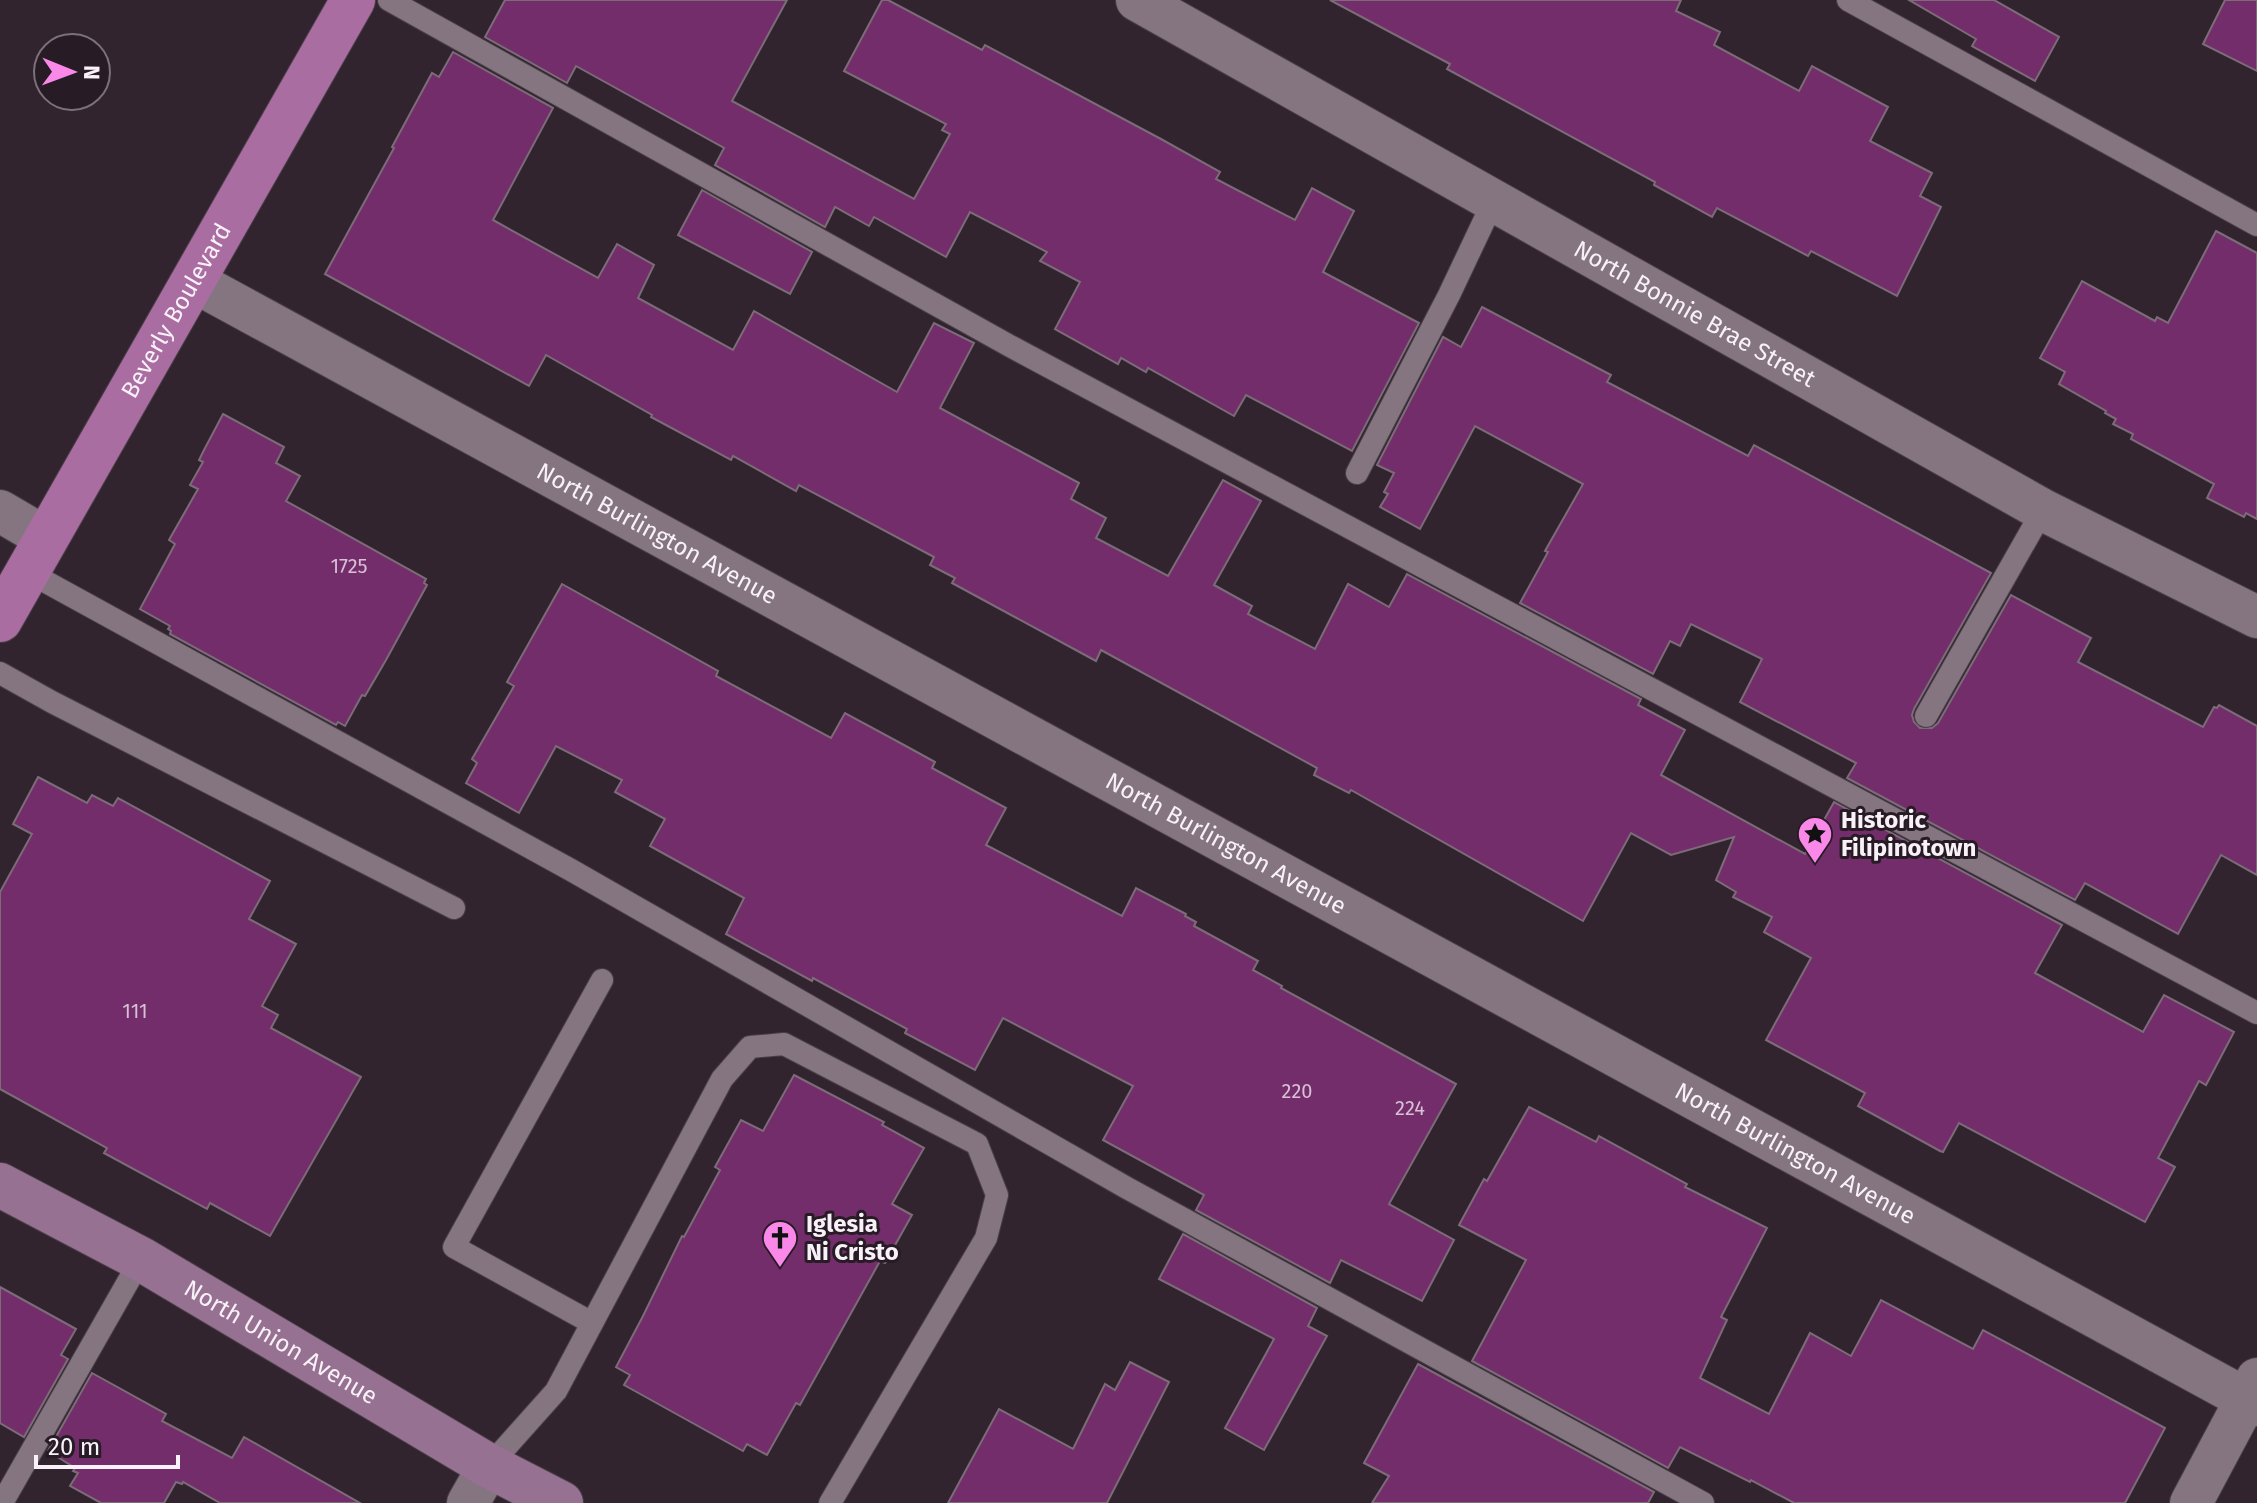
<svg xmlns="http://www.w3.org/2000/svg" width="2257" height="1503" font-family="'Fira Sans',sans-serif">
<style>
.building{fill:#732d6b;stroke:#7b6c78;stroke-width:2}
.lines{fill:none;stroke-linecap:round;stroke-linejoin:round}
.lane-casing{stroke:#4a3f48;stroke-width:24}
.street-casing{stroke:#4a3f48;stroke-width:44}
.secondary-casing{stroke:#4a3f48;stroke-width:46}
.primary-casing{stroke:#4a3f48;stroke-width:46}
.lane{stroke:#847581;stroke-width:22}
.street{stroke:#847581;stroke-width:42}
.secondary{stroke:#977192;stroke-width:44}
.primary{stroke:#aa6da2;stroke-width:44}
.labels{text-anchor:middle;stroke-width:6;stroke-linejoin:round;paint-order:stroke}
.number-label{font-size:20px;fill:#d8c0d5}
.street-label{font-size:24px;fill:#f9f1f8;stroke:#271b25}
.poi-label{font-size:24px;font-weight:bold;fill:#f9f1f8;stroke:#271b25;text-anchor:start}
</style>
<rect width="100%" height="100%" fill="#31242f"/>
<g class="building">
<polygon points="505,0 787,0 732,101 914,199 950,134 942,130 946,124 844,71 882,0 888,0 982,50 985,45 1161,139 1220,172 1216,179 1295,220 1312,188 1354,211 1323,272 1419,323 1352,451 1246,395 1234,416 1148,368 1146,372 1121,358 1118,364 1055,329 1080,282 1040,261 1047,252 970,212 946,257 874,217 869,226 835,207 825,227 715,165 724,148 576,66 567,83 485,37"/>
<polygon points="1330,0 1681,0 1676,11 1720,32 1714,45 1799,91 1812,66 1888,107 1870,141 1932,173 1920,196 1941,207 1897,296 1811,251 1808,256 1717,208 1712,217 1654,185 1655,182 1447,69 1450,64"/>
<polygon points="1909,0 1994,0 2059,37 2035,81 1972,46 1976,39"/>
<polygon points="2225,0 2257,0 2257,71 2203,44"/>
<polygon points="453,52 553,108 493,220 598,278 617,244 654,265 638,298 733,350 754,311 897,392 934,323 974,343 940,408 1079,483 1071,499 1106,518 1096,538 1168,576 1223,480 1261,501 1214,585 1252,606 1248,614 1315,649 1348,584 1389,607 1407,574 1641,699 1638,705 1685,730 1661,775 1805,854 1834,802 2062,925 2035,973 2143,1032 2164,995 2234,1032 2206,1085 2199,1081 2158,1158 2175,1167 2145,1222 1959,1123 1943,1152 1940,1151 1858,1106 1865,1093 1766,1040 1811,958 1764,932 1772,917 1733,897 1736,892 1716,880 1734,837 1671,855 1631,833 1583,921 1351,790 1349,793 1314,775 1317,768 1101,650 1096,661 952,583 955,578 930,565 934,557 799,485 796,491 733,456 731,460 651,417 652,415 546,355 529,386 325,274 394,148 392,147 432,73 439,77"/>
<polygon points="702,190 812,252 790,294 678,235"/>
<polygon points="2216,231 2257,253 2257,519 2246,513 2244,517 2207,498 2214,484 2131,439 2133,434 2113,424 2116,419 2105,413 2106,411 2059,384 2065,372 2040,358 2082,281 2155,321 2157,317 2168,323"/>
<polygon points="1482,307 1611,375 1607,382 1748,456 1754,445 1991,573 1914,709 1912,715 1914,722 1920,728 1932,728 1938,723 2011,595 2091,638 2078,662 2203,727 2214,707 2217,708 2219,705 2257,726 2257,875 2221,855 2178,934 2085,883 2075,900 1847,778 1856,763 1740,702 1762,659 1691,624 1680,646 1670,641 1653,674 1520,603 1548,552 1545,551 1583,484 1475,426 1420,529 1380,507 1388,494 1384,492 1394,473 1377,465 1443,337 1461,347"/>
<polygon points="223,414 284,447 276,463 300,476 286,501 426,579 424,583 427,585 386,660 365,696 362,695 345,726 338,722 336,725 170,634 171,631 168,629 170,626 140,609 175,544 169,540 198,489 190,485 203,462 199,460 204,450"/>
<polygon points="562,584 718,671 716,676 831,738 845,713 904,745 935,762 932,768 1006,808 986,845 1122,916 1136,888 1186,914 1185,916 1196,922 1194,926 1258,961 1253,970 1282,986 1281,988 1456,1084 1389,1204 1454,1240 1422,1301 1341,1260 1330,1283 1196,1210 1204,1195 1103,1140 1133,1086 1003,1018 975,1070 905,1033 907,1029 813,978 812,981 726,934 744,898 650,846 665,819 615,792 622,780 556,746 519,813 466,783 477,763 472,759 514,686 507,682"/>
<polygon points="38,777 87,803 92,795 113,806 118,798 270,881 249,919 296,944 262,1006 278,1015 271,1028 361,1077 270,1236 210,1203 207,1209 104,1153 107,1148 0,1089 0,892 32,834 13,824"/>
<polygon points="794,1075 884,1122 882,1125 924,1148 892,1204 912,1215 885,1263 880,1261 800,1405 796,1403 767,1455 747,1444 743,1451 624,1385 630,1375 616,1367 643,1316 682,1236 684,1237 720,1170 715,1167 741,1120 763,1131"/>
<polygon points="1529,1107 1596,1142 1599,1136 1687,1184 1685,1187 1767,1228 1721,1317 1727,1320 1700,1378 1769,1414 1810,1333 1851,1356 1881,1300 1973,1349 1983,1330 2165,1428 2125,1503 1794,1503 1751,1480 1750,1482 1680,1447 1668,1468 1472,1361 1526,1260 1459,1225 1484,1179 1487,1181"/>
<polygon points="1183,1234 1317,1308 1308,1326 1327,1336 1264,1450 1225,1428 1274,1339 1159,1279"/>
<polygon points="0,1287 76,1329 61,1355 68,1359 24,1437 0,1423"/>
<polygon points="1130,1362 1169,1382 1107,1503 948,1503 999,1409 1073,1449 1105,1384 1115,1390"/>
<polygon points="1418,1364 1654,1492 1648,1503 1372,1503 1389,1476 1364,1463"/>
<polygon points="92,1373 166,1414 162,1421 232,1458 244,1437 360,1503 220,1503 183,1482 182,1484 176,1482 164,1503 101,1503 70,1486 78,1473 73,1471 75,1468 48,1451"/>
</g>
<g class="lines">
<defs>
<g id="lane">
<polyline points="389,0 1010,346 2257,1013"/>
<polyline points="1848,0 2257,225"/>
<polyline points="1357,473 1449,295 1494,200"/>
<polyline points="28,572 571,870 1127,1188 1703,1503"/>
<polyline points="0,673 52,702 454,908"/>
<polyline points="1926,716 2043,510"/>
<polyline points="592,1323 454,1247 602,980"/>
<polyline points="489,1466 556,1391 722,1079 750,1047 784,1044 977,1144 997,1195 986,1238 830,1503"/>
<polyline points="2,1503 141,1259"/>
</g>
<g id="street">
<path id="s1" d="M1137,0L2043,510L2257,617"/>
<path id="s2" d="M195,282L2257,1405"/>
<polyline points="0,511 46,538"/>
<polyline points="468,1503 489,1466"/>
<polyline points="2191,1503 2257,1379"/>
</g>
<g id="secondary">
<path id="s3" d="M0,1185L141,1259L489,1466L561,1503"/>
</g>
<g id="primary">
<path id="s4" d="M0,620L353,0"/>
</g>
</defs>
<use href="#lane" class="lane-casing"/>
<use href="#street" class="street-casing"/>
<use href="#secondary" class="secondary-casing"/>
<use href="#primary" class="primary-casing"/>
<use href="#lane" class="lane"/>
<use href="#street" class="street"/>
<use href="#secondary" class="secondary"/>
<use href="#primary" class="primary"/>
</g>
<defs>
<symbol id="sight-pin" viewBox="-11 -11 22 30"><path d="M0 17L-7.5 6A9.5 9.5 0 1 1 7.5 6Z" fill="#f988e9" stroke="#271b25"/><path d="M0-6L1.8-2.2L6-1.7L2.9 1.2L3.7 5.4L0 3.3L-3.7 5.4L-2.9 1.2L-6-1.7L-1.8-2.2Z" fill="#111"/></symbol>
<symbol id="church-pin" viewBox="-11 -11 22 30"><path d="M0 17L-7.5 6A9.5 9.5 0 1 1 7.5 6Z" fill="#f988e9" stroke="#271b25"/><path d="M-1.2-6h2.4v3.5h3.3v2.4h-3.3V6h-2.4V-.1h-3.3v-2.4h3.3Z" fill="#111"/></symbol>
</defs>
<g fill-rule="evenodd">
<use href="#sight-pin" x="1795" y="814" width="40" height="54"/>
<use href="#church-pin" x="760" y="1218" width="40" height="54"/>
</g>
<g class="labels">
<g class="number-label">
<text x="349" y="573">1725</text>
<text x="135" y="1018">111</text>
<text x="1297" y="1098">220</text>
<text x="1410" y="1115">224</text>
</g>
<g class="street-label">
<text dy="8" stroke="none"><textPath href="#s4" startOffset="356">Beverly Boulevard</textPath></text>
<text dy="8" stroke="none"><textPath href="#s1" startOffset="640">North Bonnie Brae Street</textPath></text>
<text dy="8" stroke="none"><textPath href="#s2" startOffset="526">North Burlington Avenue</textPath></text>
<text dy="8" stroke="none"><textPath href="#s2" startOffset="1174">North Burlington Avenue</textPath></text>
<text dy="8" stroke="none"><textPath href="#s2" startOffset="1822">North Burlington Avenue</textPath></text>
<text dy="8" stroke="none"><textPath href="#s3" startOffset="322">North Union Avenue</textPath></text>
</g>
<g class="poi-label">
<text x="1841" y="828">Historic<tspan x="1841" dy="28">Filipinotown</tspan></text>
<text x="806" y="1232">Iglesia<tspan x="806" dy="28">Ni Cristo</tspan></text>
</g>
</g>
<g transform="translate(72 72) rotate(91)"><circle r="38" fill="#271b25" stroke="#7b7179" stroke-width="2"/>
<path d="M0-6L14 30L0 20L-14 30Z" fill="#f988e9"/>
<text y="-12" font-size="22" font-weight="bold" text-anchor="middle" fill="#f9f1f8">N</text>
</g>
<path d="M36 1455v12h142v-12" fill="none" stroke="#f9f1f8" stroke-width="4"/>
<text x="48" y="1455" font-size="24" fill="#f9f1f8" stroke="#271b25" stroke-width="6" paint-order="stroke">20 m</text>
</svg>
